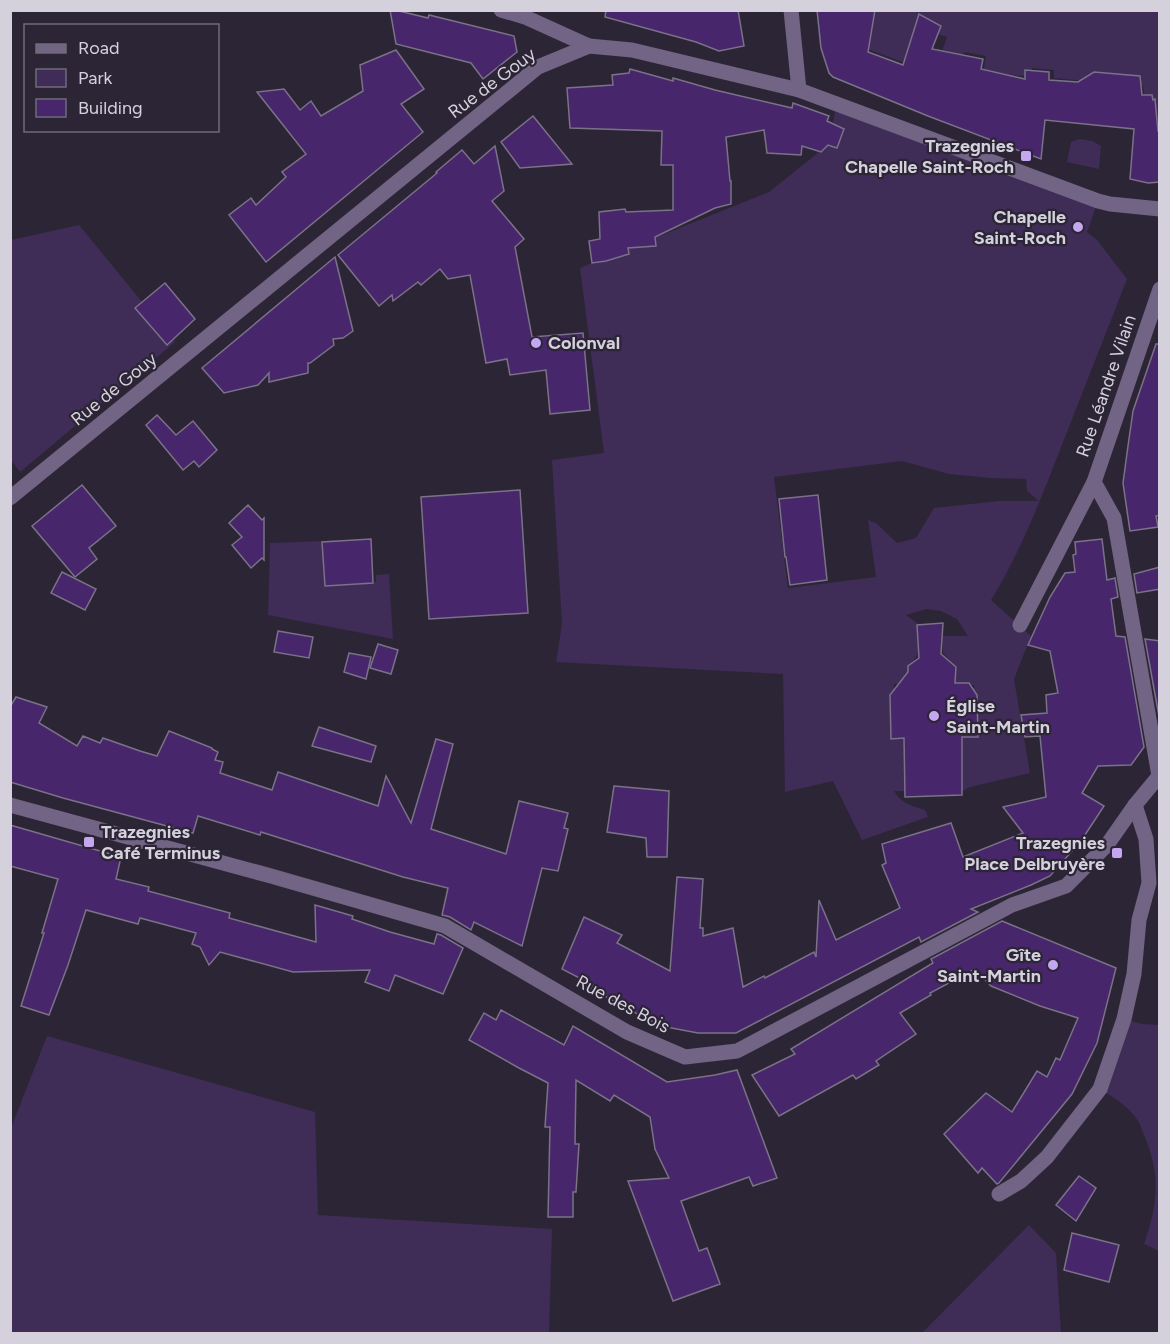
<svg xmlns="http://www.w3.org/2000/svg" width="1170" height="1344" font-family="Figtree,sans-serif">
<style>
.green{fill:#3f2c57;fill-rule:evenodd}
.building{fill:#47266b;stroke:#7a7287;stroke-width:1.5}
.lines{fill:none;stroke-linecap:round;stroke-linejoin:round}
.minor{stroke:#716484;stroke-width:15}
.poi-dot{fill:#c5a7f1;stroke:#2c2536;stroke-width:2}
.labels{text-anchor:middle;stroke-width:4.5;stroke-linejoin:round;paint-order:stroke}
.street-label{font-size:18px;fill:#d5d1dc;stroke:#2c2536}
.poi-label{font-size:18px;font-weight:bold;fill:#d5d1dc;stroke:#2c2536;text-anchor:end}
</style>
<rect width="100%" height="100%" fill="#2c2536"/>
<g class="green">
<polygon points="850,11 1159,11 1159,140 1148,127 1143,86 1054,78 1054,70 1032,68 1031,76 993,75 980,91 986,56 964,52 958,83 934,74 947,37 932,32 919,68 854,44"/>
<path d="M835,112L867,116L1098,201L1087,232L1097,240L1127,279C1105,336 1082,393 1060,450C1040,501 1020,553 991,600L1031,636L1014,679L1030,773L970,787L960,792L961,736H973L974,685H954V666L943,653V636H968L957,619L941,611L926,609L906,615L920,625L919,653L909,666L908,684H894L893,735H908L906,791H894C901,803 912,806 925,810L928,817L862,840L833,781L785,792L783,674L556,662L562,624L552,460L604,453L580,268L769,192L829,144ZM902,461L949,474L990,478L1026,479L1027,491L1039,501H999L934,508L916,538L897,543L876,523L868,520L876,577L788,588L774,477Z"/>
<polygon points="1080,139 1092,141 1101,146 1099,169 1067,162 1071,142"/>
<polygon points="79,225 175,342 20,472 11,460 11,240"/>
<polygon points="325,541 329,585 376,582 376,575 389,574 393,639 268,615 270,543"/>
<path d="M1124,1019L1142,1024L1159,1025V1251L1144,1244C1158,1205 1161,1174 1144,1135C1142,1130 1140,1123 1136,1118C1128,1106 1113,1097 1100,1089Z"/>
<polygon points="47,1036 315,1112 318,1215 552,1229 549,1333 11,1333 11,1128"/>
<polygon points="1029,1225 1056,1253 1061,1333 922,1333"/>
</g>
<g class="building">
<polygon points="390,10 395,10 428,18 429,15 514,36 517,52 483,79 471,63 396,44"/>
<polygon points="606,10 738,10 744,46 719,51 696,42 605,17"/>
<polygon points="817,10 875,10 868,52 903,65 919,14 941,26 932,49 983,59 981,69 1025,79 1025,70 1049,72 1049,80 1078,82 1094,72 1140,76 1142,95 1152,95 1153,100 1155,99 1158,131 1160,131 1160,182 1148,183 1130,179 1134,129 1045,120 1041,159 928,116 833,77 829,73 821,48"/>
<polygon points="396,50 424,89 401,104 423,132 266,262 229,215 251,198 256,205 286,177 282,172 306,154 257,92 284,89 300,110 311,101 321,116 363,91 360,65"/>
<polygon points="630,69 673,81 673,78 715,90 792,108 793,103 829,116 827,121 844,129 837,148 828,145 821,152 802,146 801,155 767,153 764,130 726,137 730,181 731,181 731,204 715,208 655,237 656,246 628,248 629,254 606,261 592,263 589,241 600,239 599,212 625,209 626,212 673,210 673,165 661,165 662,131 570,128 567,88 613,85 612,75 629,73"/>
<polygon points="533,116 572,164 520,168 501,142"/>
<polygon points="495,146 504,191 492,201 524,239 515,247 532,337 583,333 590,410 550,414 546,370 510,375 507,359 486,363 470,275 448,279 440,269 421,285 418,282 393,301 392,295 379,306 338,255 437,173 436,172 462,150 474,164"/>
<polygon points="335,257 353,331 343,338 333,339 334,345 310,363 308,363 308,373 269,382 269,373 258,385 224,393 202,368"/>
<polygon points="165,283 195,319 167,345 135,308"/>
<polygon points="1156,344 1160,344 1160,515 1156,516 1158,527 1130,531 1123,483 1128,446 1133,411"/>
<polygon points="157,415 176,435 193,421 217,450 199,467 194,461 183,470 146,425"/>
<polygon points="82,485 116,526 89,548 97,559 75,577 32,526"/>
<polygon points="520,490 528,613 429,619 421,497"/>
<polygon points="818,495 827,580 790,585 786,557 785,557 779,499"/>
<polygon points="248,505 262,520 264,518 264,560 262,558 251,568 232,545 242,537 229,523"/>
<polygon points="371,539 373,583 325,586 322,542"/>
<polygon points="1102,539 1107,580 1115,578 1118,597 1111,599 1116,636 1125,637 1144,747 1131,765 1098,766 1082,793 1104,806 1081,841 1050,876 1031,885 971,909 978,912 921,942 919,937 736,1033 698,1033 661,1026 622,1006 591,988 593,985 562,969 584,917 622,935 617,943 670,971 677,877 703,879 700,928 703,928 703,936 733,928 743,987 764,976 765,978 814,952 816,957 819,900 836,940 900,908 882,865 886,863 882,844 951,823 963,857 1023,833 1003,807 1046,797 1040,736 1025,737 1021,715 1047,713 1046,695 1058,693 1050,651 1028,645 1050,597 1065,573 1075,572 1073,555 1076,554 1075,542"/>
<polygon points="1160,567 1160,589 1137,593 1134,574"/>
<polygon points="62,572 96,589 85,610 51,593"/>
<polygon points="943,623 941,654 956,667 955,683 969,683 977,695 978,737 962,737 962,795 905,797 904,738 891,739 890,695 908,672 908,666 919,658 917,625"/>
<polygon points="278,631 313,637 309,658 274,652"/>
<polygon points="1145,639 1160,641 1160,722"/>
<polygon points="378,644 398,650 391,674 370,668"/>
<polygon points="349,653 371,657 366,679 344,672"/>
<polygon points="16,697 47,707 39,723 77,746 83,736 100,743 103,738 140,751 157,756 169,731 212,748 212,749 218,752 215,760 223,762 220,773 272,790 278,772 378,806 386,776 411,823 436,739 453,744 431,829 506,854 519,801 568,813 564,828 568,829 558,871 542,868 522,946 474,922 471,930 450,917 442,915 448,888 403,877 261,832 260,835 198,816 193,833 63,798 10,782 10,707"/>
<polygon points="319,727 376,746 371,762 312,746"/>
<polygon points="614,786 669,791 667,857 647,857 646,838 607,832"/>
<polygon points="10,825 121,857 116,879 149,887 148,891 230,913 229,918 316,942 315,905 353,916 352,919 390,932 434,944 437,934 441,935 463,948 443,994 395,975 389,991 365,982 370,970 293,972 220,952 209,965 200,947 192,944 196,933 140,918 138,924 86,910 68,965 49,1015 21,1006 44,933 42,933 58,879 10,866"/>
<polygon points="1002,921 1116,968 1097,1043 1072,1094 999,1183 997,1184 982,1168 978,1173 944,1134 986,1093 1012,1112 1037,1071 1047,1077 1056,1058 1060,1060 1078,1018 1040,1006 991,986 975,969 930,993 931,995 900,1013 916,1034 876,1061 879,1065 856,1079 853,1075 779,1116 752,1075 795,1054 791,1049 933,963 931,959"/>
<polygon points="501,1010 564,1045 573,1026 667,1082 715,1075 737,1070 777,1178 753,1186 749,1177 681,1201 699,1251 707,1248 720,1284 673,1301 628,1181 669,1178 655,1149 650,1117 614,1095 610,1101 576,1080 575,1144 579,1144 576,1192 573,1192 573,1217 548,1217 550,1127 545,1127 548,1083 519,1068 469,1040 484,1013 496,1020"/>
<polygon points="1079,1176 1096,1188 1076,1221 1056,1205"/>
<polygon points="1072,1233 1119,1245 1109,1282 1064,1270"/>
</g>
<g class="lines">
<g class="minor">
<polyline points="501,10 525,17 589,46"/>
<polyline points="791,10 799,90"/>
<polyline points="10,498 538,67 589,46 632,50 799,90 1098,201 1110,204 1160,209"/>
<polyline points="1020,625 1094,482"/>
<polyline points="1159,776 1114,518 1094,482 1160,289"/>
<polyline points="10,805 271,876 445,926 627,1032 685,1057 737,1051 1012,905 1066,886 1107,845 1135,805 1159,776"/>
<polyline points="999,1194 1021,1181 1047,1157 1100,1089 1124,1019 1134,974 1139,920 1149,883 1146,839 1135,805"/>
</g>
</g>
<g class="poi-dot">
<rect x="1020" y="150" width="12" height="12" rx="3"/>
<circle cx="1078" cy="227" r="6"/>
<circle cx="536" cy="343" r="6"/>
<circle cx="934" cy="716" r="6"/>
<rect x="83" y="836" width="12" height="12" rx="3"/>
<rect x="1111" y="847" width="12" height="12" rx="3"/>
<circle cx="1053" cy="965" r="6"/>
</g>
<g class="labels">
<g class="street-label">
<text transform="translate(492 83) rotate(-37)" y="6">Rue de Gouy</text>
<text transform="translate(1106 386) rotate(-71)" y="6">Rue Léandre Vilain</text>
<text transform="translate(114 389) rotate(-39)" y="6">Rue de Gouy</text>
<text transform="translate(623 1004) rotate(28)" y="6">Rue des Bois</text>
</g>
<g class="poi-label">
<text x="1014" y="152">Trazegnies<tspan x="1014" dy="21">Chapelle Saint-Roch</tspan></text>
<text x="1066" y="223">Chapelle<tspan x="1066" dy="21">Saint-Roch</tspan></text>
<text x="548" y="349" text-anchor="start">Colonval</text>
<text x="946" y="712" text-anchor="start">Église<tspan x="946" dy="21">Saint-Martin</tspan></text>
<text x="101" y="838" text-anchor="start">Trazegnies<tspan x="101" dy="21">Café Terminus</tspan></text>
<text x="1105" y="849">Trazegnies<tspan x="1105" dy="21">Place Delbruyère</tspan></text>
<text x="1041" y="961">Gîte<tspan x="1041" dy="21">Saint-Martin</tspan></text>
</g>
</g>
<rect width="1170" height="1344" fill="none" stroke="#d5d1dc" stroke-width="24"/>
<rect x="24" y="24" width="195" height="108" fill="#2c2536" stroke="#706a78" stroke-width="1.5"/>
<rect x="36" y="44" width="30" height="9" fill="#716484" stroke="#706a78" stroke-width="1.5"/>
<text x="78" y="54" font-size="18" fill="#d5d1dc">Road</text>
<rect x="36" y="69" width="30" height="18" fill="#3f2c57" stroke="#706a78" stroke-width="1.5"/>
<text x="78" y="84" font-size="18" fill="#d5d1dc">Park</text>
<rect x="36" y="99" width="30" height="18" fill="#47266b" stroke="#706a78" stroke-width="1.5"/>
<text x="78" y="114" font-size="18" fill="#d5d1dc">Building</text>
</svg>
